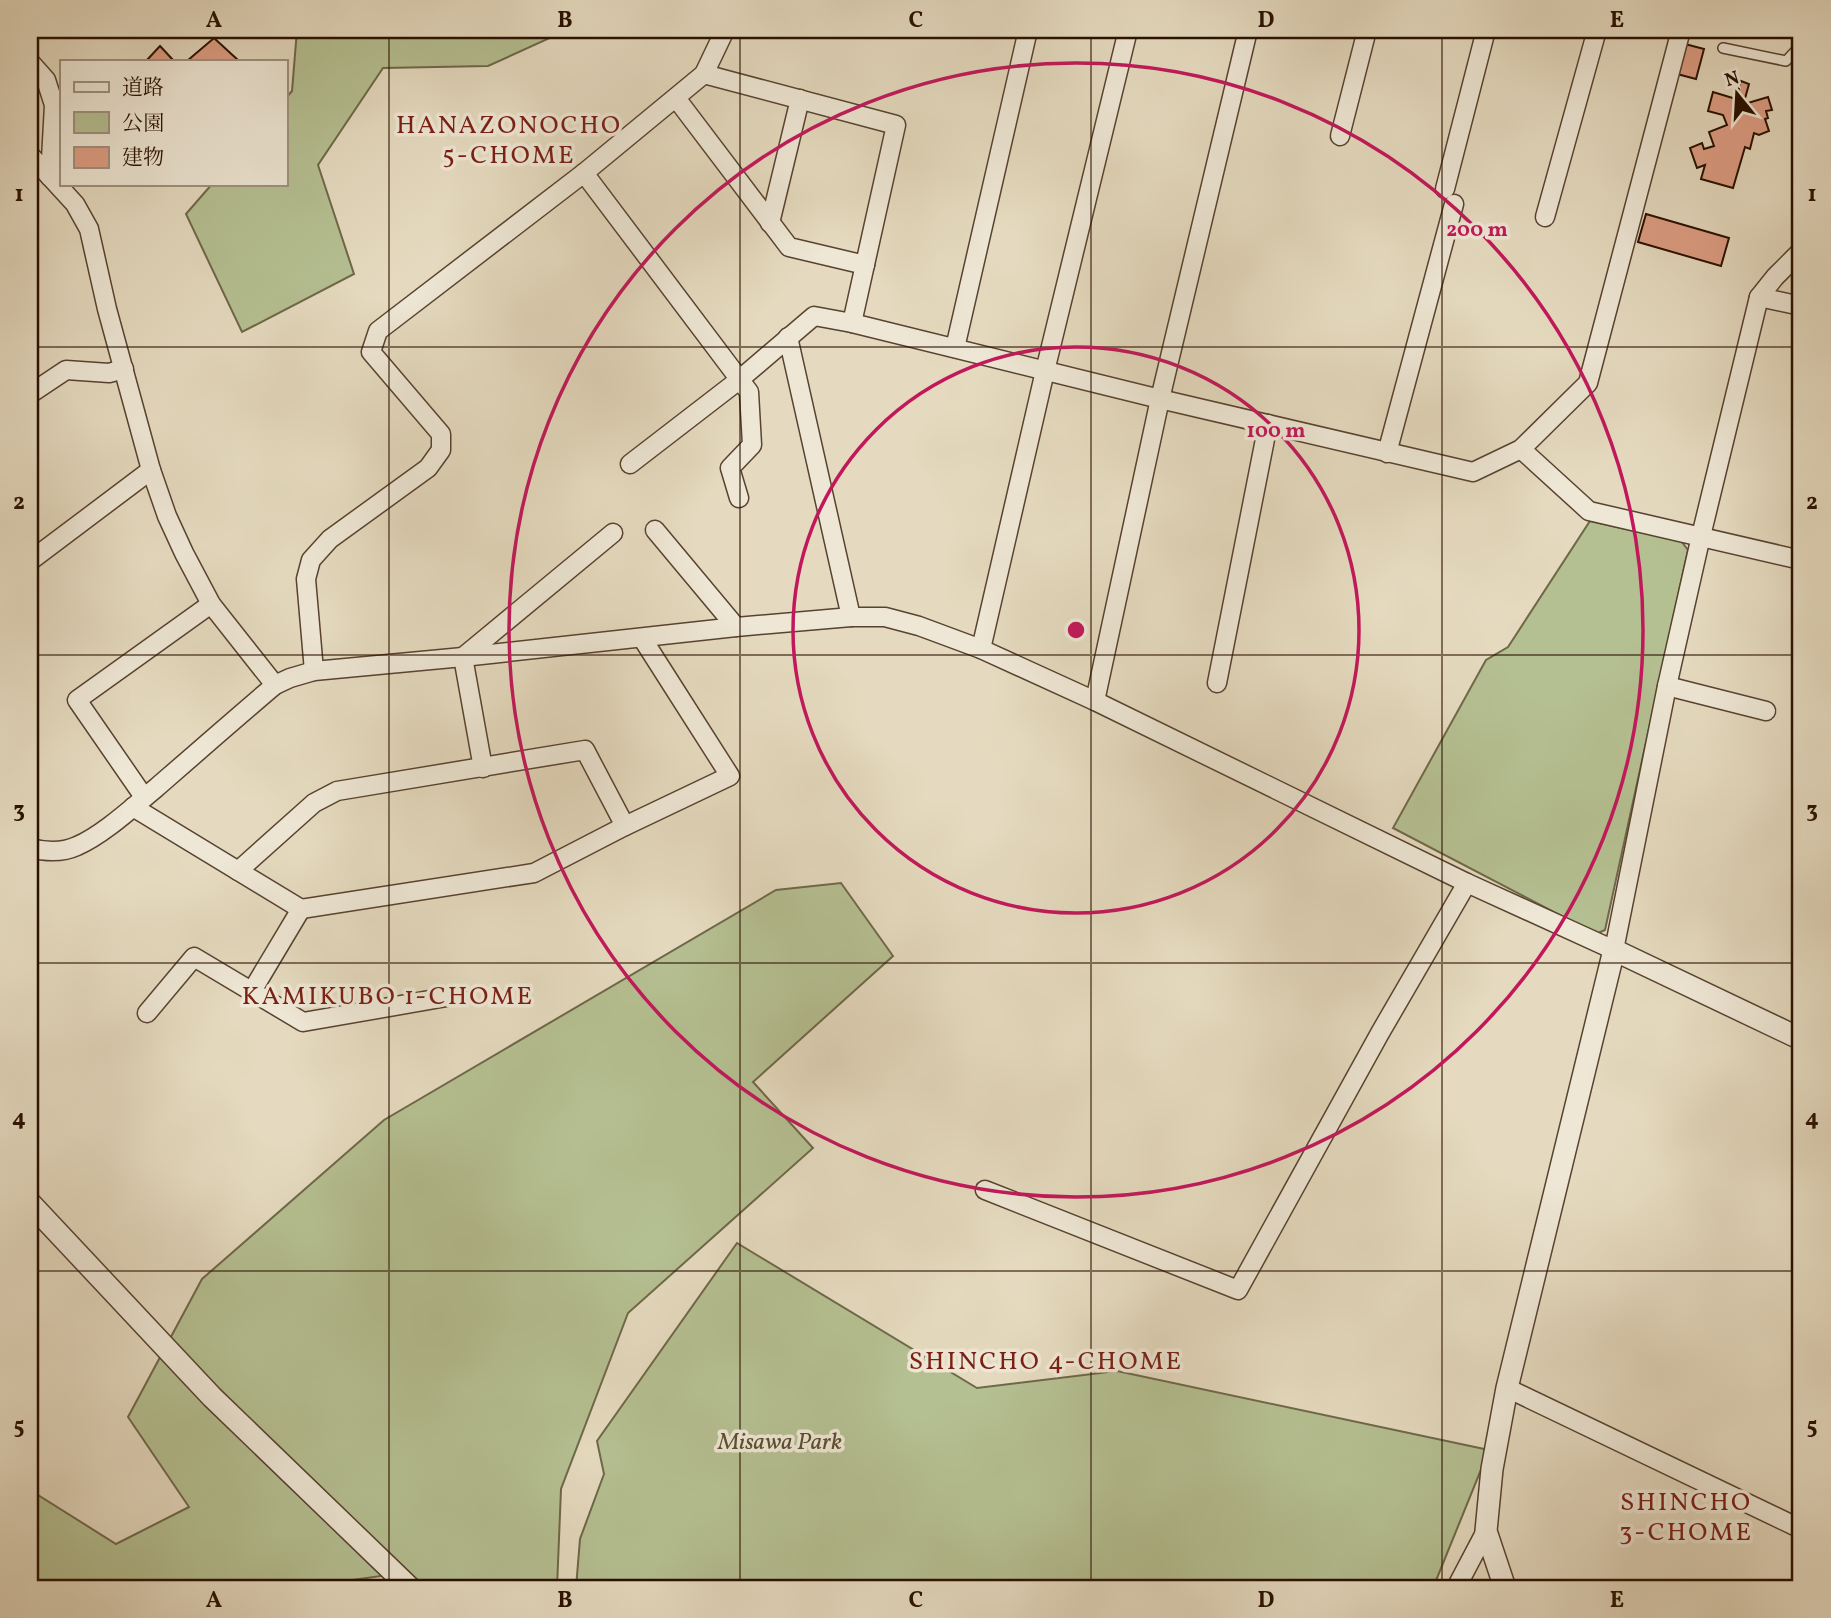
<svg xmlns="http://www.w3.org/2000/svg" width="1831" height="1618" font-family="Vollkorn,'Noto Serif JP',serif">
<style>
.green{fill:#b5c092;stroke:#6f6849;stroke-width:2}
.building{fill:#de9e84;stroke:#291000;stroke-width:2}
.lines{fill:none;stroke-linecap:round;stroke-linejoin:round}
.service-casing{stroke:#584230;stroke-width:12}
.minor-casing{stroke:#584230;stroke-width:21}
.tertiary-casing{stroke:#584230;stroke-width:24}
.service{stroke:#eee7d5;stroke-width:9}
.minor{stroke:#eee7d5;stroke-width:18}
.tertiary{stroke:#eee7d5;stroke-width:21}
.grid{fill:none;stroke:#291000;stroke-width:2;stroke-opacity:0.55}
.ring{fill:none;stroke:#c2185b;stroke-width:3.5}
.labels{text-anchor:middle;stroke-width:7;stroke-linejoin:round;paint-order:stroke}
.park-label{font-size:24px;font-style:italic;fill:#5a4e33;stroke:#eee7d5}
.neighbourhood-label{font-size:26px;letter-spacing:2px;fill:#7a1f14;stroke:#eee7d5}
.centre{fill:#c2185b;stroke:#eee7d5;stroke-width:3.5}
.ring-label{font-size:21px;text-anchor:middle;font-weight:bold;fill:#c2185b;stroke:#eee7d5;stroke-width:7;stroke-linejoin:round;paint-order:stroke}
.neatline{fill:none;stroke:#291000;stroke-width:2.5}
.grid-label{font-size:23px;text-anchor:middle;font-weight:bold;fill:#291000}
</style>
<rect width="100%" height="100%" fill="#e5dabf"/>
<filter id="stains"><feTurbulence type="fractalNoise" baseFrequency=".00286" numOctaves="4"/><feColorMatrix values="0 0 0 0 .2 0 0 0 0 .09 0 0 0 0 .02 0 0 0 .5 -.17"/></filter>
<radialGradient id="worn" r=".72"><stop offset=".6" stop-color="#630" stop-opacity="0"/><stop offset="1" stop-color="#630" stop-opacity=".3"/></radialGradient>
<g class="green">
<polygon points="297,30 550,30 552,37 488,66 383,68 318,165 354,274 242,332 186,214 212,184 285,184 285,99 292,91"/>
<polygon points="1590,521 1681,541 1688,550 1605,930 1596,934 1393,828 1486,660 1508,647"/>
<polygon points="841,883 893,956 753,1082 813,1148 628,1313 561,1489 557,1588 409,1588 388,1575 338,1582 331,1588 30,1588 30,1490 116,1544 189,1507 128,1417 202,1279 384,1120 776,890"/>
<polygon points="737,1243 977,1388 1117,1371 1489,1450 1433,1588 576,1588 580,1539 604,1474 597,1441"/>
</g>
<g class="building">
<polygon points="214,38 239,61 187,61"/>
<polygon points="1685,44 1704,49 1696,79 1677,74"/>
<polygon points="160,46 174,61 146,61"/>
<polygon points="1741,81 1749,84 1744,102 1748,103 1768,97 1772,110 1766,111 1768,118 1765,119 1769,131 1759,135 1754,133 1750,149 1745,147 1733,188 1701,179 1705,165 1697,168 1690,148 1702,143 1704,149 1714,146 1709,132 1727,125 1723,115 1708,111 1713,92 1736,99"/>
<polygon points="1646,214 1729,238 1721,266 1638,242"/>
</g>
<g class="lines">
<defs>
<polyline id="service" points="1723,48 1786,61 1801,45"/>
<g id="minor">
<polyline points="30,62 46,80 54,105 50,177"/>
<polyline points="704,74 896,125 852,323"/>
<polyline points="676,98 789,247 865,265"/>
<polyline points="1340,136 1367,30"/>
<polyline points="30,155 75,204 89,229 107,309 151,470 167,516 184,553 211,604 275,685"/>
<polyline points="584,173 749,392 752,445 730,468 739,498"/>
<polyline points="1445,189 1486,30"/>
<polyline points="1545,217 1597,30"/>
<polyline points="770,223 800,99"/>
<polyline points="1759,297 1801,306"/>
<polyline points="788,337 851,617"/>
<polyline points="955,348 1028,30"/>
<polyline points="30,394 66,370 109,373 124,369"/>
<polyline points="1521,449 1589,511 1801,560"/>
<polyline points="1387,453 1454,204"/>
<polyline points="630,464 739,380 814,316 852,323 1160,399 1473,472 1521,449 1588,383 1681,30"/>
<polyline points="655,530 736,627"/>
<polyline points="30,561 151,470"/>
<polyline points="981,649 1045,371 1128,30"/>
<polyline points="314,671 306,579 311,560 330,539 428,468 441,450 441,434 371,352 378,331 584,173 704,74 725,30"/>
<polyline points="1217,683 1268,424"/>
<polyline points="1667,686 1766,711"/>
<polyline points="1095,701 1160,399 1248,30"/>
<polyline points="483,768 463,657 613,533"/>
<polyline points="144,797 77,700 211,604"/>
<polyline points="133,807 301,909 534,873 625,826 730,776 642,638"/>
<path d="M30,848C46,852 62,853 77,846C103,835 134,806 156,788C195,754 235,719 275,685L290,678L314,671L463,657L736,627L851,617H885L919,626L981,649L1095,701L1467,883L1614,950L1667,686L1701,536L1759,297L1775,277L1801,251"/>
<polyline points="238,871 314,803 337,791 585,750 625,826"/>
<polyline points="252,991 301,909"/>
<polyline points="147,1013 194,957 303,1022 458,995"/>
<polyline points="985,1190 1238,1290 1380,1033 1467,883"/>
<polyline points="1507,1388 1801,1529"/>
<polyline points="1456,1588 1486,1531"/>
</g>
<g id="tertiary">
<polyline points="30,1203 212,1397 410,1588"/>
<polyline points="1505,1588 1486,1531 1492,1469 1507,1388 1614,950 1801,1039"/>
</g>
</defs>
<use href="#service" class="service-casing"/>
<use href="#minor" class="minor-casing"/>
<use href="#tertiary" class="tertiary-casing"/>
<use href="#service" class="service"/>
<use href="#minor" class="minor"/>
<use href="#tertiary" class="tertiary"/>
</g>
<path class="grid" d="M389,30V1588M740,30V1588M1091,30V1588M1442,30V1588M30,347H1801M30,655H1801M30,963H1801M30,1271H1801"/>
<g class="ring">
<circle cx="1076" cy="630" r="283"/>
<circle cx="1076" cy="630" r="567"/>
</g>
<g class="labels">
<g class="park-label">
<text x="780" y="1449">Misawa Park</text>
</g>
<g class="neighbourhood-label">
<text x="509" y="133">HANAZONOCHO<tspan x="509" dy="30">5-CHOME</tspan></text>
<text x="388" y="1004">KAMIKUBO 1-CHOME</text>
<text x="1046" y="1369">SHINCHO 4-CHOME</text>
<text x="1686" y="1510">SHINCHO<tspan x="1686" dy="30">3-CHOME</tspan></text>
</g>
</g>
<circle cx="1076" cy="630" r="10" class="centre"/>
<g class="ring-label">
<text x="1477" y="236">200 m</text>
<text x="1276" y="437">100 m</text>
</g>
<rect width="1831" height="1618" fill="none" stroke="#e5dabf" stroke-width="77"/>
<rect x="60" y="60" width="228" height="126" fill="#eee7d5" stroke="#9f9180" stroke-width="2"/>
<rect x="74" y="82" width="35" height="10" fill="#eee7d5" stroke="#9f9180" stroke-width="2"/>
<text x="122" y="94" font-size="21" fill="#291000">道路</text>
<rect x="74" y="112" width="35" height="21" fill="#b5c092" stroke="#9f9180" stroke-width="2"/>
<text x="122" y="130" font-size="21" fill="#291000">公園</text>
<rect x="74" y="147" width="35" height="21" fill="#de9e84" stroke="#9f9180" stroke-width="2"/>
<text x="122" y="164" font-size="21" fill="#291000">建物</text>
<g transform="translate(1737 94) rotate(342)" stroke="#eee7d5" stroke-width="5" paint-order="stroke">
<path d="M0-5L12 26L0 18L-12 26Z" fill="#291000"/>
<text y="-10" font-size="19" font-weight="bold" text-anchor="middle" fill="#291000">N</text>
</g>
<rect x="38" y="38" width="1754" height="1542" class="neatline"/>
<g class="grid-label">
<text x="214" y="27">A</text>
<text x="565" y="27">B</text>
<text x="916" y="27">C</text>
<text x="1266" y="27">D</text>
<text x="1617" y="27">E</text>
<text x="19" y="201">1</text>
<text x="1812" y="201">1</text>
<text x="19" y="509">2</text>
<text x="1812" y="509">2</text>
<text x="19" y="817">3</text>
<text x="1812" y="817">3</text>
<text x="19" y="1125">4</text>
<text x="1812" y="1125">4</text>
<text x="19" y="1433">5</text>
<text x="1812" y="1433">5</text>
<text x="214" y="1607">A</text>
<text x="565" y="1607">B</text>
<text x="916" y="1607">C</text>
<text x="1266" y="1607">D</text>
<text x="1617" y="1607">E</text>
</g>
<rect width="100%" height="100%" filter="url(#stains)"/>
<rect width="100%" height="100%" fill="url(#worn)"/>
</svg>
